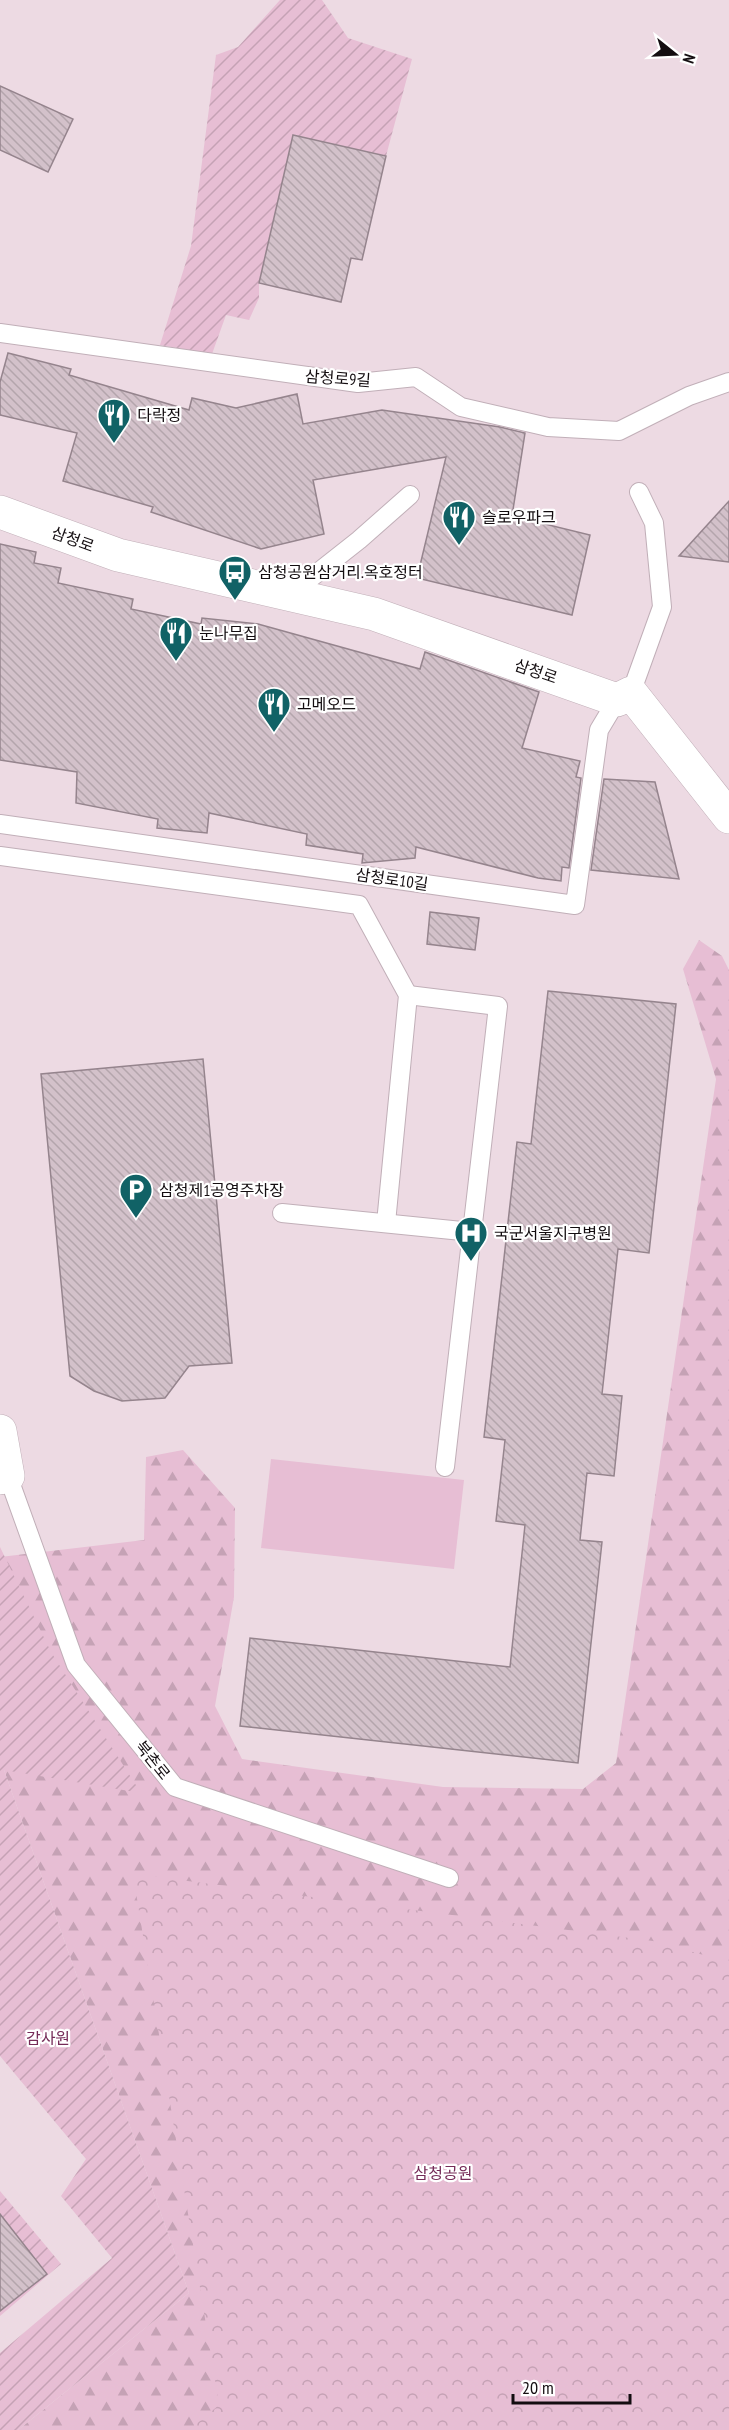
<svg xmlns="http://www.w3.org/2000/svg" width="729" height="2430" font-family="'PT Sans Narrow','Noto Sans KR',sans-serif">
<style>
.forest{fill:url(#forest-firs)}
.park{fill:url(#park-crowns)}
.garden{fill:url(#garden-furrows)}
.pitch{fill:#e7bed4}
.building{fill:url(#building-back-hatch);stroke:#95848d;stroke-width:1.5}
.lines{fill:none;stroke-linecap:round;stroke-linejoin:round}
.service-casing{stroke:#c1afb8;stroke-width:20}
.tertiary-casing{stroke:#c1afb8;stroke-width:34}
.service{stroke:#fff;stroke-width:18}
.tertiary{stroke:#fff;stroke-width:33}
.labels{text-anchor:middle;stroke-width:4.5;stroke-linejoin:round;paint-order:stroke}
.street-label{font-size:16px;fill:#130d10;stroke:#fff}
.poi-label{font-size:16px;fill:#130d10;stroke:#fff;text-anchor:start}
.park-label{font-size:16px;fill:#752b58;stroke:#fff}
</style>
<defs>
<pattern id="forest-firs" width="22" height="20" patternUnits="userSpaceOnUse" patternTransform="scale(1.5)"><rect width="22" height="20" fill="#e7bed4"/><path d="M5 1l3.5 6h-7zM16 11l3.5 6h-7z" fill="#c5a2b5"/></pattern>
<pattern id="park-crowns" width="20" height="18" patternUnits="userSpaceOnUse" patternTransform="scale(1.5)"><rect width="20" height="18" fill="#e7bed4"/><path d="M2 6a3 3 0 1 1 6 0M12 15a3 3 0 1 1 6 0" fill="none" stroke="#c5a2b5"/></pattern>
<pattern id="garden-furrows" width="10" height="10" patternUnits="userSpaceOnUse" patternTransform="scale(1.5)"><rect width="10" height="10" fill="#e7bed4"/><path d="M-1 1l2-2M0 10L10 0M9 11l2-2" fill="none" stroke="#c5a2b5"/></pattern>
<pattern id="building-back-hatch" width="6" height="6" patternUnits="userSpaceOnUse" patternTransform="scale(1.5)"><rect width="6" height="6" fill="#d3c1ca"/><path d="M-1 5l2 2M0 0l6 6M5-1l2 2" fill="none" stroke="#b4a5ac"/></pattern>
</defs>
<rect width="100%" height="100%" fill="#eddae3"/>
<polygon class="forest" points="699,940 722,956 729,970 729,2430 18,2430 189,2293 4,1770 0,1557 144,1540 146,1457 183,1450 235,1508 234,1597 215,1706 242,1759 443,1787 583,1789 616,1763 716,1079 683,969"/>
<polygon class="park" points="133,1874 653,1941 729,1962 729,2430 189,2430 219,2405"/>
<g class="garden">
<polygon points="280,0 322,0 348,38 412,59 386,156 293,135 259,283 259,298 249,320 226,315 212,354 160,345 191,246 216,55 238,47"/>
<polygon points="0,1547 51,1652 141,1793 4,1770 189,2293 18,2430 0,2430 0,2353 112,2258 61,2196 86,2159 0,2056"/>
<polygon points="0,2191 61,2264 0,2316 0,2311 47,2274 0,2214"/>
</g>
<polygon class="pitch" points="271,1459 464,1480 454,1569 261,1548"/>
<g class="building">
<polygon points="0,86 73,119 48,172 0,150"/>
<polygon points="293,135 386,156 362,260 351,258 341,302 259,283"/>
<polygon points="8,353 71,369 69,375 189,410 192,398 236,408 297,394 303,424 382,410 500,427 525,433 512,516 590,535 572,615 417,578 446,457 313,480 324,534 261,549 151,512 153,507 63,481 77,433 0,415 0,382"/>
<polygon points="729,501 729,562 679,556"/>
<polygon points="0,544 36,552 34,563 61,568 58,583 133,599 131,609 201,624 202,618 258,624 420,669 425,652 539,692 522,748 580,761 576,777 581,778 569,868 562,867 561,881 538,878 416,847 415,858 362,863 363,854 306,845 307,834 209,813 207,833 157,828 158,819 76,803 77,772 0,760"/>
<polygon points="604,779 655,782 679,879 591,870"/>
<polygon points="430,912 479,918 475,950 427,944"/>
<polygon points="548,991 676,1004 649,1253 618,1249 602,1394 622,1396 614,1476 587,1473 580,1540 602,1542 578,1763 240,1726 250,1638 510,1667 525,1525 496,1521 505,1440 484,1437 517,1142 531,1144"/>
<polygon points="203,1059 232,1363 189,1366 165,1398 122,1401 94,1391 70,1376 41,1074"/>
<polygon points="0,2214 47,2274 0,2311"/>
</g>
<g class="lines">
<defs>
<g id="service">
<polyline points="0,333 358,383 416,377 461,407 548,427 619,431 689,396 729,382"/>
<polyline points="288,596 359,540 410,495"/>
<polyline points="631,693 662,607 654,523 639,492"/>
<polyline points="0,824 575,905 599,730 617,700"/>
<polyline points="0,856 359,905 408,995 386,1223"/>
<polyline points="408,995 498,1006 445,1467"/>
<polyline points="282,1213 472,1232"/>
<polyline points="8,1476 76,1665 175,1787 449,1878"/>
</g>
<g id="tertiary">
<polyline points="0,512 118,555 374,614 617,700 631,693 729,817"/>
<polyline points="0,1431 8,1476 0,1478"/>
</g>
</defs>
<use href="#service" class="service-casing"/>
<use href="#tertiary" class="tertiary-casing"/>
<use href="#service" class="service"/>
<use href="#tertiary" class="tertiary"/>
</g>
<defs>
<symbol id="restaurant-pin" viewBox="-11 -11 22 30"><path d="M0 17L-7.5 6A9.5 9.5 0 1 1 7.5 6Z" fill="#116266" stroke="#fff"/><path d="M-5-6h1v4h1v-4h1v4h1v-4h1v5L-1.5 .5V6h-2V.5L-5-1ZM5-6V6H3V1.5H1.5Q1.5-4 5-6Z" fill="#fff"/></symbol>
<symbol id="bus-pin" viewBox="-11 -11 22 30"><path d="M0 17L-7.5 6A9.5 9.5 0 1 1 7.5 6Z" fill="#116266" stroke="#fff"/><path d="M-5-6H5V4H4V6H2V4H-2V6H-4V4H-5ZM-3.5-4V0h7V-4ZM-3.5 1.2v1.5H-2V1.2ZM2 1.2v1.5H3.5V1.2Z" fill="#fff"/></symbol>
<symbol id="parking-pin" viewBox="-11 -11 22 30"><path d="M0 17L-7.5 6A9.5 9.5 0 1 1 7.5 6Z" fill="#116266" stroke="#fff"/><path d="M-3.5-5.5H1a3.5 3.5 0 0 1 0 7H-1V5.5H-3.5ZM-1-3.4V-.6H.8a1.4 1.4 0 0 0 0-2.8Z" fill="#fff"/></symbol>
<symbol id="hospital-pin" viewBox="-11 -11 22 30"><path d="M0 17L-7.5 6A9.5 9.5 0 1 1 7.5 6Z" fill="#116266" stroke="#fff"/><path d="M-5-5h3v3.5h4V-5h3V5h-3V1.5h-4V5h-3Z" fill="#fff"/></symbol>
</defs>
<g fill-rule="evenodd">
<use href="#restaurant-pin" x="95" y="396" width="38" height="52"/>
<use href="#restaurant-pin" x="440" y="498" width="38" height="52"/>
<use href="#bus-pin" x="216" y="553" width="38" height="52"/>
<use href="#restaurant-pin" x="157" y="614" width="38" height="52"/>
<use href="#restaurant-pin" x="255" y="685" width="38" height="52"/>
<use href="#parking-pin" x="117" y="1171" width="38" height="52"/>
<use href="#hospital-pin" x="452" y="1214" width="38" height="52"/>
</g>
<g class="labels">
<g class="street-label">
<text transform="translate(338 378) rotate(4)" y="6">삼청로9길</text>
<text transform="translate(73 539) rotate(20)" y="6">삼청로</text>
<text transform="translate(536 671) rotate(19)" y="6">삼청로</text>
<text transform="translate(392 879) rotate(8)" y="6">삼청로10길</text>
<text transform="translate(153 1760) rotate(51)" y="6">북촌로</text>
</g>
<g class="poi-label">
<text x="137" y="421">다락정</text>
<text x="482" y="523">슬로우파크</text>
<text x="258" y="578">삼청공원삼거리.옥호정터</text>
<text x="199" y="639">눈나무집</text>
<text x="297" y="710">고메오드</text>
<text x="159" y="1196">삼청제1공영주차장</text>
<text x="494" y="1239">국군서울지구병원</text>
</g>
<g class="park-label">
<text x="48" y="2044">감사원</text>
<text x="443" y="2179">삼청공원</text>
</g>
</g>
<g transform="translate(675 54) rotate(108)" stroke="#ffffff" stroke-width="4.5" paint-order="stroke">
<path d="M0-4.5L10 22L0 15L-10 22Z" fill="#130d10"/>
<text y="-9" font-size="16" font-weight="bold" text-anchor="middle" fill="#130d10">N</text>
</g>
<path d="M513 2394v9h117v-9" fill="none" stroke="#130d10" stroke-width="3"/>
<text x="522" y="2394" font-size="18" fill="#130d10" stroke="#ffffff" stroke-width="4.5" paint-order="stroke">20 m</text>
</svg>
